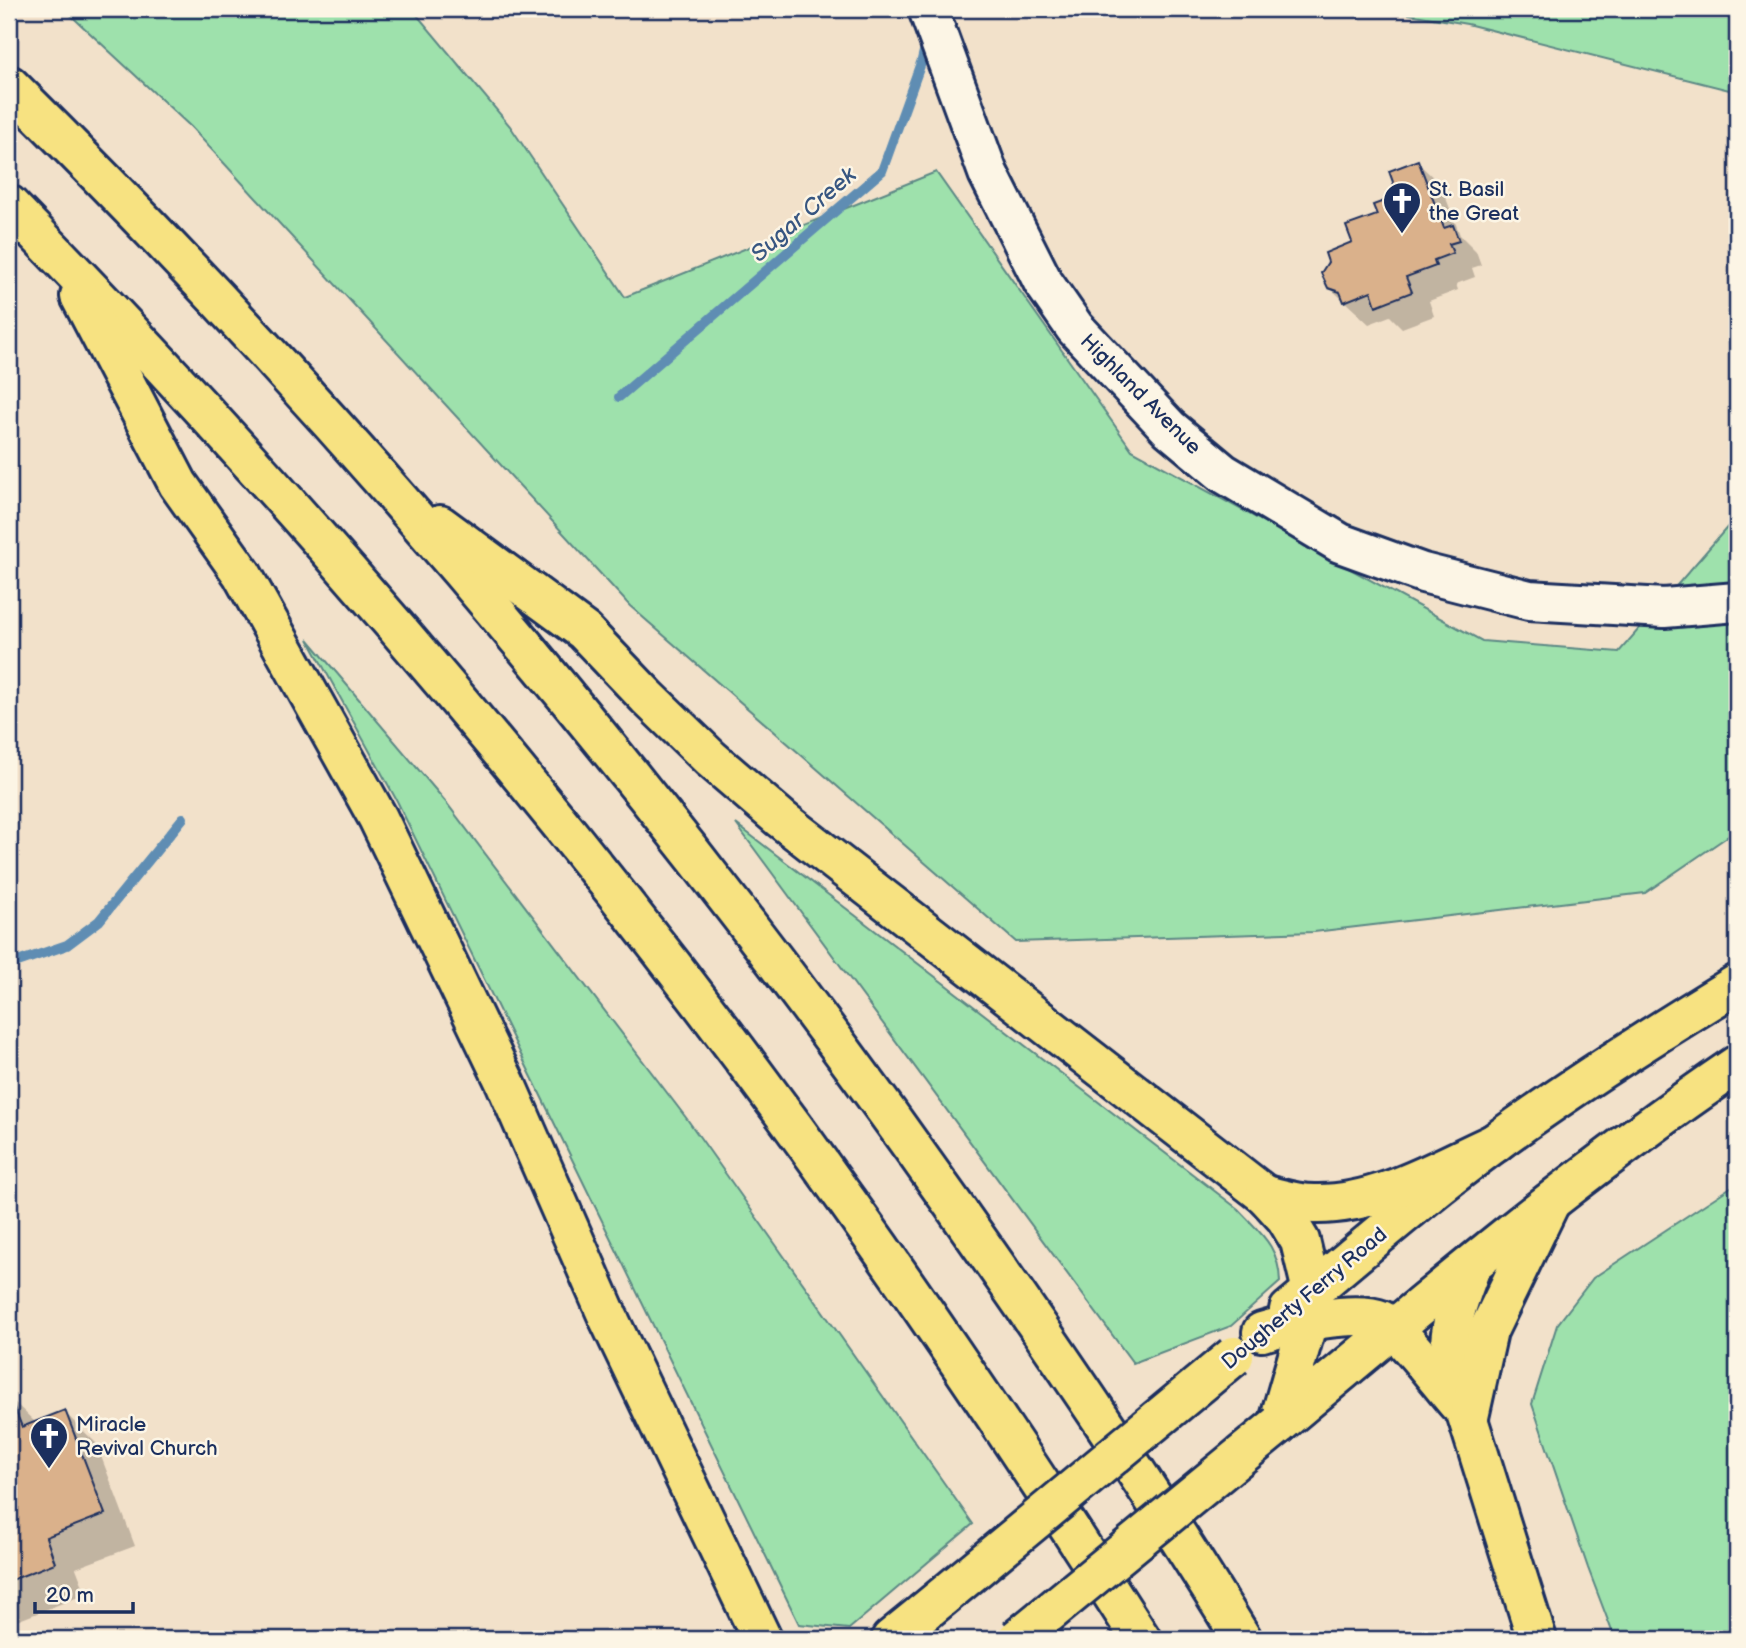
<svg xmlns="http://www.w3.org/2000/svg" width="1746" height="1648" font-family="'Balsamiq Sans',sans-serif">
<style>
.green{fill:#9ee1ac;stroke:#5c8885;stroke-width:2}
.shadow{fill:#0003}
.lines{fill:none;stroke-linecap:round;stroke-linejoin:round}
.stream{stroke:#5e8db3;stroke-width:10}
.building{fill:#dab18b;stroke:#1b2f5e;stroke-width:2}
.minor-casing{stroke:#1b2f5e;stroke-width:44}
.major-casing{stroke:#1b2f5e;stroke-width:44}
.highway-casing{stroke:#1b2f5e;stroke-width:44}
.minor{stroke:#fcf5e5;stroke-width:38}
.major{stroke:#f7e281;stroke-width:38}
.highway{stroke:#f7e281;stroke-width:38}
.major-bridge-casing{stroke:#1b2f5e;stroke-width:44;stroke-linecap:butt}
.major-bridge{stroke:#f7e281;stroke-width:38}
.labels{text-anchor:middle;stroke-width:5;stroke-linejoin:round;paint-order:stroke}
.poi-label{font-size:21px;fill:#1b2f5e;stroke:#fcf5e5;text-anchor:start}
.street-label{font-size:21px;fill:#1b2f5e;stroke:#fcf5e5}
.water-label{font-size:23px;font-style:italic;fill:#375681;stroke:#fcf5e5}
</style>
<rect width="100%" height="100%" fill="#f2e1ca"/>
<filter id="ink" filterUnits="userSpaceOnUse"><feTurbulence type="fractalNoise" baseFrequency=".0143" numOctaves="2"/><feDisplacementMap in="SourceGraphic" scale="14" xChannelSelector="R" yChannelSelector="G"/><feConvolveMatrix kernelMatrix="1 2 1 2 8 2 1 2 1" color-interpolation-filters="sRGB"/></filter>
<g filter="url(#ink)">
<g class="green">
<polygon points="64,9 412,9 510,126 625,297 936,172 1132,450 1482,641 1619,652 1737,516 1737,830 1645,893 1314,932 1016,942 630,606 191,127"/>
<polygon points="1380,9 1737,9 1737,92 1467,24"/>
<polygon points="308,639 445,801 687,1119 973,1524 849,1629 799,1624 397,801"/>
<path d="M736,824L1238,1209C1261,1234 1279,1246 1280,1282L1231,1326L1133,1363Z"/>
<polygon points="1737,1183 1737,1639 1615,1639 1588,1568 1532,1404 1557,1325 1593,1278"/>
</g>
<g class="shadow">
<polygon points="1417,162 1441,185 1460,235 1476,251 1481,265 1472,268 1475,277 1456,284 1458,290 1429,301 1434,316 1402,328 1390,316 1369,324 1329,287 1354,243 1379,216 1401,197"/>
<polygon points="9,1397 36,1423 64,1412 96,1443 135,1546 76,1568 86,1594 9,1624"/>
</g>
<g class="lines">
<g class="stream">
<polyline points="619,397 882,171 922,60 926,43"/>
<polyline points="9,965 67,945 99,921 183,818"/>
</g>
</g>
<g class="building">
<polygon points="1418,160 1444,228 1453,225 1459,241 1449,244 1453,253 1434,260 1436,266 1406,277 1412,292 1376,306 1371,291 1344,302 1340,292 1328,288 1321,273 1328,262 1325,253 1352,242 1346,226 1377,215 1373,205 1398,196 1389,171"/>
<polygon points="9,1395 22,1427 65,1410 105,1514 46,1537 55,1563 9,1581"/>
</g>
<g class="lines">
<defs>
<polyline id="minor" points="928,9 988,173 1043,282 1075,328 1169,428 1223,473 1340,543 1423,573 1529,600 1664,608 1737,602"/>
<g id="major">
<path d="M1289,1310C1358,1253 1425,1194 1496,1142C1574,1085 1655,1034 1737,984"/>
<path d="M1278,1425C1427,1300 1576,1174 1737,1065"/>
<polyline points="891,1639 923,1613"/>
</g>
<g id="highway">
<path d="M9,85C357,429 673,807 954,1206C1054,1348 1152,1491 1242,1639"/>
<path d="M9,205C312,516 597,849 849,1204C950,1346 1047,1492 1141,1639"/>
<polyline points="80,296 178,484 242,574 378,818 505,1082 608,1317 762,1639"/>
<polyline points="440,525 584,631 647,697 711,759 781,819 1265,1195 1286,1218 1300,1241 1312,1291 1308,1321 1278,1425"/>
<path d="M1265,1195C1282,1199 1300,1205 1318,1204C1381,1204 1439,1168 1495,1143"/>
<path d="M1471,1267C1459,1300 1446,1329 1451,1365L1537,1639"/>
<path d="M1262,1332C1288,1324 1356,1309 1381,1320C1400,1329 1442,1386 1458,1404"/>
<polyline points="1469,1417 1488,1331 1550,1203"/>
</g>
</defs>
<use href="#minor" class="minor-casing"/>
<use href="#major" class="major-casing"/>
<use href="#highway" class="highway-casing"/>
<use href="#minor" class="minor"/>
<use href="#major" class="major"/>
<use href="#highway" class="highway"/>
<defs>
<g id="major-bridge">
<polyline points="923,1613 1234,1356"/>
<polyline points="1017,1639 1278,1425"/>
</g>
</defs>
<use href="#major-bridge" class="major-bridge-casing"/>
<use href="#major-bridge" class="major-bridge"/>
</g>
</g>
<defs>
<symbol id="church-pin" viewBox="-11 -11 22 30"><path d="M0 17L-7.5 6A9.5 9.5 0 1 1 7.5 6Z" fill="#1b2f5e" stroke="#fcf5e5"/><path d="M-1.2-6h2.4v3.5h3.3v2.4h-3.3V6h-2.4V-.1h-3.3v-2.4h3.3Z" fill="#fff"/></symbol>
</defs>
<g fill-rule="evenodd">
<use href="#church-pin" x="1380" y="179" width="44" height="60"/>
<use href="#church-pin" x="27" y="1414" width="44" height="60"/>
</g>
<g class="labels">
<g class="poi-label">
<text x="1429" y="196">St. Basil<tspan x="1429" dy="24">the Great</tspan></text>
<text x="76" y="1431">Miracle<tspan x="76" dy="24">Revival Church</tspan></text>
</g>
<g class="street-label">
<text transform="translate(1141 394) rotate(45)" y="7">Highland Avenue</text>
<text transform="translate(1304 1298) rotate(-40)" y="7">Dougherty Ferry Road</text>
</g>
<g class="water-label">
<text transform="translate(803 214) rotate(-41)" y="8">Sugar Creek</text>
</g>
</g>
<rect width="1746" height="1648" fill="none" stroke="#fcf5e5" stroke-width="35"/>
<rect x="18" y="18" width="1711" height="1613" fill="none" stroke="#1b2f5e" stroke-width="2.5" filter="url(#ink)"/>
<path d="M35 1602v10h98v-10" fill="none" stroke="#1b2f5e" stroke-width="3.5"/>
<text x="46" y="1602" font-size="21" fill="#1b2f5e" stroke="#fcf5e5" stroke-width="5" paint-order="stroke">20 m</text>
</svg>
